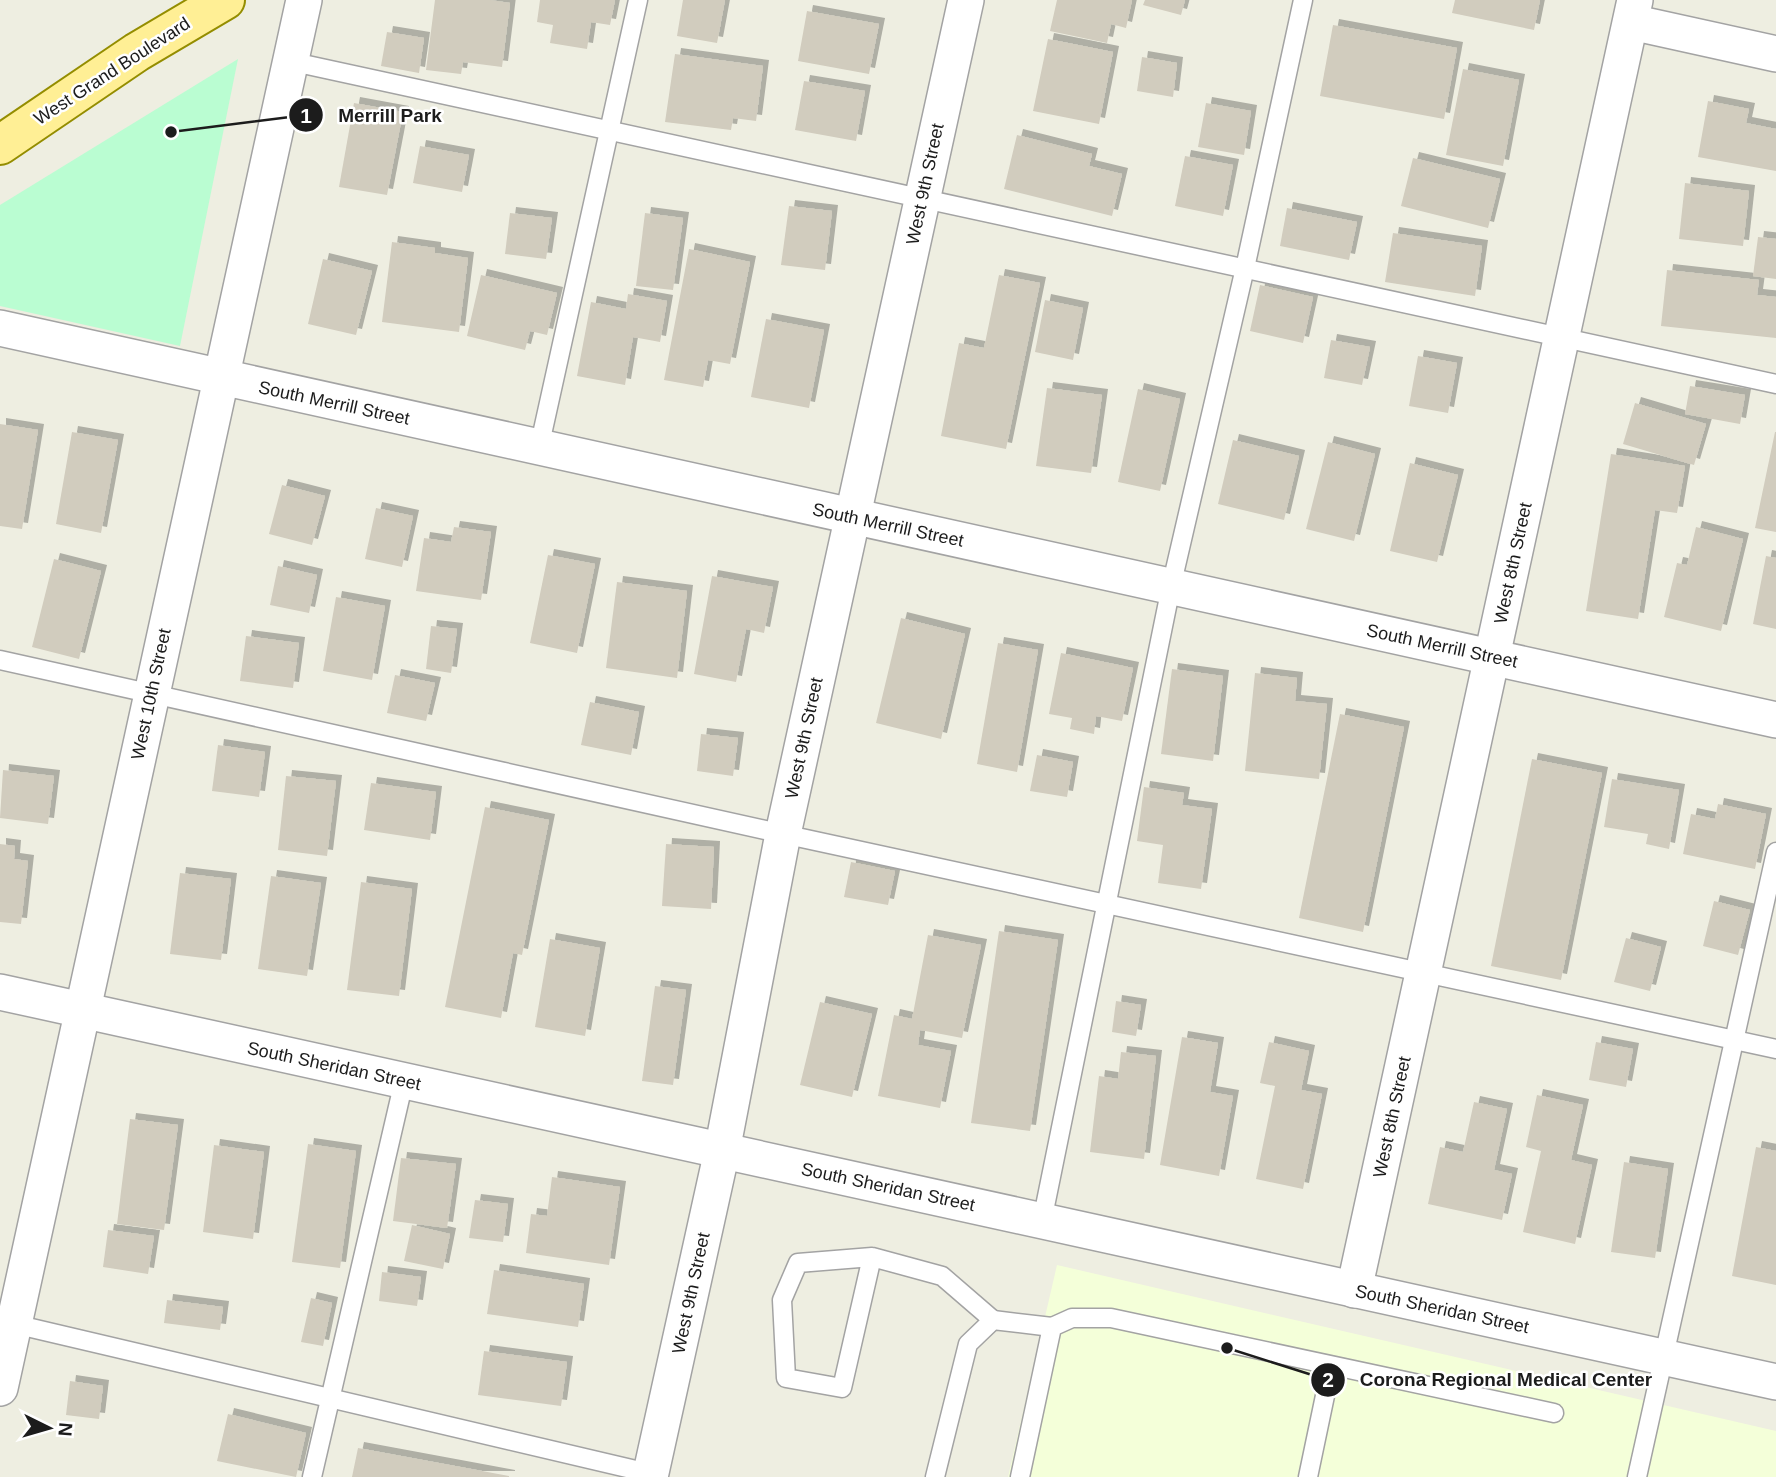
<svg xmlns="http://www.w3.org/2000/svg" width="1776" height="1477" font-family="Helvetica,sans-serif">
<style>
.education{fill:#f4ffd9}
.park{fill:#bafdd2}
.building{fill:#d1ccbe;filter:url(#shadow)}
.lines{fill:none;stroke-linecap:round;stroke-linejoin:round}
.lane-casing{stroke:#a3a3a3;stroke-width:21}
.street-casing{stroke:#a3a3a3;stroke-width:38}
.primary-casing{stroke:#948d00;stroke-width:42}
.lane{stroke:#fff;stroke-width:18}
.street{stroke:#fff;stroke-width:35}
.primary{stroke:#ffef95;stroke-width:38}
.labels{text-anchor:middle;stroke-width:5;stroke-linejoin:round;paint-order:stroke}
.street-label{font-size:18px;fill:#1c1c1c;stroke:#fff}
.leader{fill:none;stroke:#1c1c1c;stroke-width:2.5}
.callout-dot{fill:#1c1c1c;stroke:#fff;stroke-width:2.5}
.mark-label{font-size:21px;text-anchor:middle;font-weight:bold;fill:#fff}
.callout-label{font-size:19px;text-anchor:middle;font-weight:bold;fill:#1c1c1c;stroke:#fff;stroke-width:5;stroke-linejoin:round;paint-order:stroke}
</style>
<defs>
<filter id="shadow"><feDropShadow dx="6" dy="-6" stdDeviation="0" flood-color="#0004"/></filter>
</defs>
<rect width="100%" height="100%" fill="#eeeee1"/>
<polygon class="education" points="1057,1265 1776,1431 1776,1477 1008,1477"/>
<polygon class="park" points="238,59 180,346 0,306 0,205"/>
<g class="building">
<polygon points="435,0 490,0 510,3 502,67 463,62 461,74 426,70"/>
<polygon points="540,0 615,0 610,25 591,22 587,49 550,43 553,25 537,22"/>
<polygon points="683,0 725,0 717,43 677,36"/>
<polygon points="1057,0 1132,0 1126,28 1111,24 1107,43 1050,31"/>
<polygon points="1145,0 1185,0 1181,15 1143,5"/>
<polygon points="1455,0 1540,0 1534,30 1452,13"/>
<polygon points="807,11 879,24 869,74 798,61"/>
<polygon points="1333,25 1457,48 1444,119 1320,96"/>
<polygon points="387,32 424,38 419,73 381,66"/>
<polygon points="1048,39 1113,52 1099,124 1033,111"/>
<polygon points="675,54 763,66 756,121 733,118 731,130 665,122"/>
<polygon points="1142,57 1177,63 1173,97 1137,91"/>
<polygon points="1463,69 1519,80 1503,166 1446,155"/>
<polygon points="804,81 865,91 856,141 795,130"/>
<polygon points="1708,101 1749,109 1746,123 1776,129 1776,171 1698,157"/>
<polygon points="354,103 403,112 387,195 339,187"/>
<polygon points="1206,103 1251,111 1244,155 1198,147"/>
<polygon points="1017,135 1092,154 1089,166 1122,174 1112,216 1004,189"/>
<polygon points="420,146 469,155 462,192 413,183"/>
<polygon points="1185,156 1233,165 1223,216 1175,206"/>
<polygon points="1413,158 1500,179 1488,228 1401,206"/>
<polygon points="1685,183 1749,191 1743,246 1679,239"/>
<polygon points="789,206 832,211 825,270 781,265"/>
<polygon points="1287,208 1357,222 1349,260 1280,246"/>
<polygon points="510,213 552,218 546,259 505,254"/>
<polygon points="645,213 683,218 673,290 636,286"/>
<polygon points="1393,233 1482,246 1475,296 1385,282"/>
<polygon points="1758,237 1776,239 1776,279 1753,276"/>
<polygon points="392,242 435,248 435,253 468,258 459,332 382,322"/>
<polygon points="689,249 750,262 730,364 708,360 703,387 664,380"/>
<polygon points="323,259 372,271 356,335 308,324"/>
<polygon points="1667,270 1759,280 1757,295 1776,297 1776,338 1661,326"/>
<polygon points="481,275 557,293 547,335 530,331 525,350 467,336"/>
<polygon points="999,275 1040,283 1006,449 941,436 959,343 984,348"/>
<polygon points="1260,285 1313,297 1303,343 1250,331"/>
<polygon points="628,294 667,301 660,342 633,337 625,385 577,376 591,302 626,309"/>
<polygon points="1045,300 1083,308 1073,360 1035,352"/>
<polygon points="766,319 824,330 809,408 751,397"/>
<polygon points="1331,340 1370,347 1362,385 1324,378"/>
<polygon points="1418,356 1457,363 1448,413 1409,406"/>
<polygon points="1690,386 1745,395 1740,424 1685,414"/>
<polygon points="1047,388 1102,395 1091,473 1036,466"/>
<polygon points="1138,389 1180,399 1160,491 1118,482"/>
<polygon points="1635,403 1706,424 1694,465 1623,444"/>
<polygon points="0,424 38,430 22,529 0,526"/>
<polygon points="72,432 118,440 101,533 56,524"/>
<polygon points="1775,432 1776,432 1776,532 1755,528"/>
<polygon points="1233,440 1299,456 1284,520 1218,504"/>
<polygon points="1328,442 1375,454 1354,541 1306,529"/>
<polygon points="1611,454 1685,466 1677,513 1655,510 1638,619 1586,611"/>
<polygon points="1410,463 1458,475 1437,562 1390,551"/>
<polygon points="282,485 325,496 312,545 269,534"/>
<polygon points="376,508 413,516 402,567 365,559"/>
<polygon points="454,527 491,532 481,600 416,591 424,538 451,542"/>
<polygon points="1696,527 1743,539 1721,631 1664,617 1677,563 1687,565"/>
<polygon points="548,555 595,564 577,653 530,643"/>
<polygon points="1766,556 1776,558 1776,629 1753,624"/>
<polygon points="54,559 101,571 79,659 32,647"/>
<polygon points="278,566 317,575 309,613 270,605"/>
<polygon points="712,576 773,587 764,633 746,629 736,682 694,674"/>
<polygon points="617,582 687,591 677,678 606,668"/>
<polygon points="336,597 385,606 372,680 323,671"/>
<polygon points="901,618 965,634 941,739 876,723"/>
<polygon points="431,626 457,629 451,673 426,669"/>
<polygon points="246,636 299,643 293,688 240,681"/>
<polygon points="998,643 1038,650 1017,772 977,764"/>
<polygon points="1061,653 1133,668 1122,721 1096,716 1094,734 1070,729 1072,718 1049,714"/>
<polygon points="1172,669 1223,676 1213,761 1161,754"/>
<polygon points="1255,673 1297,678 1295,701 1327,704 1319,779 1245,771"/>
<polygon points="395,675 435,683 426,721 387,713"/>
<polygon points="590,702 639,712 631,755 581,745"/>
<polygon points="1340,714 1404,727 1363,932 1299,918"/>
<polygon points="701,734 738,738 733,776 697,771"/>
<polygon points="218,745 265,752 259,797 212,791"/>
<polygon points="1037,755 1073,762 1067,797 1030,791"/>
<polygon points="1532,759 1602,773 1561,980 1491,966"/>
<polygon points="3,770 54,776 48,824 0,818"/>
<polygon points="286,776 336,781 327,856 278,850"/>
<polygon points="1612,779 1679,790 1669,849 1646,844 1648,834 1604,827"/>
<polygon points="371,783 436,792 430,840 364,830"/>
<polygon points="1144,787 1184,793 1182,805 1212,809 1201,889 1158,883 1163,845 1137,841"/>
<polygon points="1718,804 1766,814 1755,869 1683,854 1691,814 1715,819"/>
<polygon points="485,807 549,820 522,955 513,953 501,1018 445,1007"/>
<polygon points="0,844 15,846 14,859 28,861 21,924 0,922"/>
<polygon points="666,844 714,847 711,909 662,906"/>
<polygon points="851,862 895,871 888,905 844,897"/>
<polygon points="180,873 231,879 221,960 170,954"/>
<polygon points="271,876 321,883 307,976 258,969"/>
<polygon points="361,882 412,889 399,996 347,990"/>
<polygon points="1714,901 1750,910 1738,955 1703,946"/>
<polygon points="999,931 1058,940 1030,1131 971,1123"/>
<polygon points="928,935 981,945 962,1038 920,1030 918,1045 951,1051 940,1108 878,1096 894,1015 912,1019"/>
<polygon points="1626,938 1661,947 1650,991 1614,982"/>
<polygon points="550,939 600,948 585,1036 535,1027"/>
<polygon points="655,986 686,990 673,1085 642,1081"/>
<polygon points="1116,1001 1141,1005 1136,1036 1112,1032"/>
<polygon points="820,1002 872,1014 852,1097 800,1085"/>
<polygon points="1182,1037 1218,1043 1210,1092 1233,1096 1219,1176 1160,1165"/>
<polygon points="1269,1042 1309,1051 1301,1090 1322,1094 1303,1189 1256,1179 1275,1086 1260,1083"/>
<polygon points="1596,1042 1633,1049 1626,1087 1589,1080"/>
<polygon points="1121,1052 1156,1056 1144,1159 1090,1152 1099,1076 1118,1079"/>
<polygon points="1537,1095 1583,1105 1571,1160 1592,1165 1575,1244 1523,1232 1541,1151 1526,1147"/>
<polygon points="1474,1102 1507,1109 1494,1170 1512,1174 1502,1220 1428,1204 1440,1147 1463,1152"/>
<polygon points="130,1119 178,1125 164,1230 117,1224"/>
<polygon points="308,1144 356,1151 340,1268 292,1262"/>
<polygon points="214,1145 264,1152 253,1239 203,1232"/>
<polygon points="1756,1147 1776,1151 1776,1285 1732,1276"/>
<polygon points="401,1158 456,1164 447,1228 393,1221"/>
<polygon points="1624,1162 1668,1169 1655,1258 1611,1252"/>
<polygon points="552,1177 620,1187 609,1265 526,1253 531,1214 547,1216"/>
<polygon points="475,1200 508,1204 503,1242 469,1238"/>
<polygon points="412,1225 450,1234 443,1269 404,1261"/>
<polygon points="108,1230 154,1236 148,1274 103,1267"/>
<polygon points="494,1270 584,1284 578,1327 487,1314"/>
<polygon points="382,1272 421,1277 417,1306 379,1301"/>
<polygon points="311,1298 332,1303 323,1346 301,1342"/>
<polygon points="167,1300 223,1307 220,1330 164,1323"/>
<polygon points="484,1351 567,1362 561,1406 478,1395"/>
<polygon points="70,1381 103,1386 99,1419 66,1415"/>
<polygon points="228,1414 306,1433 296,1477 217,1461"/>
<polygon points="358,1448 509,1476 509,1477 352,1477"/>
</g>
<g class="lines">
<defs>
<g id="lane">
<polyline points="289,61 1776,384"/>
<polyline points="539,448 638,0"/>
<polyline points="0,660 783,834 1776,1049"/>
<polyline points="1042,1221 1171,587 1245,268 1303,0"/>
<polyline points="872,1257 798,1263 782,1300 786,1378 842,1388 872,1257 942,1276 993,1320"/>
<polyline points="10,1323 657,1475"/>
<polyline points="312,1477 404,1081"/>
<polyline points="935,1477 968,1344 993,1320 1052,1327"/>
<polyline points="1020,1477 1052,1327 1072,1318 1111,1318 1554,1413"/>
<polyline points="1308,1477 1331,1367"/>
<polyline points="1637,1477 1776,852"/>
</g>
<g id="street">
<polyline points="1631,22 1776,54"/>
<polyline points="0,328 1776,720"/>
<polyline points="0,992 1776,1382"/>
<polyline points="1354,1290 1635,0"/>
<polyline points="0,1388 304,0"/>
<polyline points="650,1477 722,1151 783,834 966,0"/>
</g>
<polyline id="primary" points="0,145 137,52 225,0"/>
</defs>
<use href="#lane" class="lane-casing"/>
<use href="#street" class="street-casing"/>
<use href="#primary" class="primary-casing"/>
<use href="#lane" class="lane"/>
<use href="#street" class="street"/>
<use href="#primary" class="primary"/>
</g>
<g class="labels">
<g class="street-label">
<text transform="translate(112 71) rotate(-33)" y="6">West Grand Boulevard</text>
<text transform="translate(925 184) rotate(-78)" y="6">West 9th Street</text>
<text transform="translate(334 403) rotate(12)" y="6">South Merrill Street</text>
<text transform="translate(888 525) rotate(12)" y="6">South Merrill Street</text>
<text transform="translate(1513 563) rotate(-78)" y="6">West 8th Street</text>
<text transform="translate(1442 646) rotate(12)" y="6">South Merrill Street</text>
<text transform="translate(151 694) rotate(-78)" y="6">West 10th Street</text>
<text transform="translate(804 738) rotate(-78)" y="6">West 9th Street</text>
<text transform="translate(334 1066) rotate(12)" y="6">South Sheridan Street</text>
<text transform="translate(1392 1117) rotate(-78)" y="6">West 8th Street</text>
<text transform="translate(888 1187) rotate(12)" y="6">South Sheridan Street</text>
<text transform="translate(691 1293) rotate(-78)" y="6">West 9th Street</text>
<text transform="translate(1442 1309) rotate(12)" y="6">South Sheridan Street</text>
</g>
</g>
<path class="leader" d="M171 132L306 115M1227 1348L1328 1380"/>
<g class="callout-dot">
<circle cx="171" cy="132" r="7"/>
<circle cx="1227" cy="1348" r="7"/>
<circle cx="306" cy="115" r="18"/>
<circle cx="1328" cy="1380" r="18"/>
</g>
<g class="mark-label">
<text x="306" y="123">1</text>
<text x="1328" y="1387">2</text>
</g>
<g class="callout-label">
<text x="390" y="122">Merrill Park</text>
<text x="1506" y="1386">Corona Regional Medical Center</text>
</g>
<g transform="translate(49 1428) rotate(95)" stroke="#ffffff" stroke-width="5" paint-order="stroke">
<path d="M0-5L12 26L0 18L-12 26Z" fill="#1c1c1c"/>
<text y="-10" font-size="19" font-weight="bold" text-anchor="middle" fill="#1c1c1c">N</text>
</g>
</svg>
